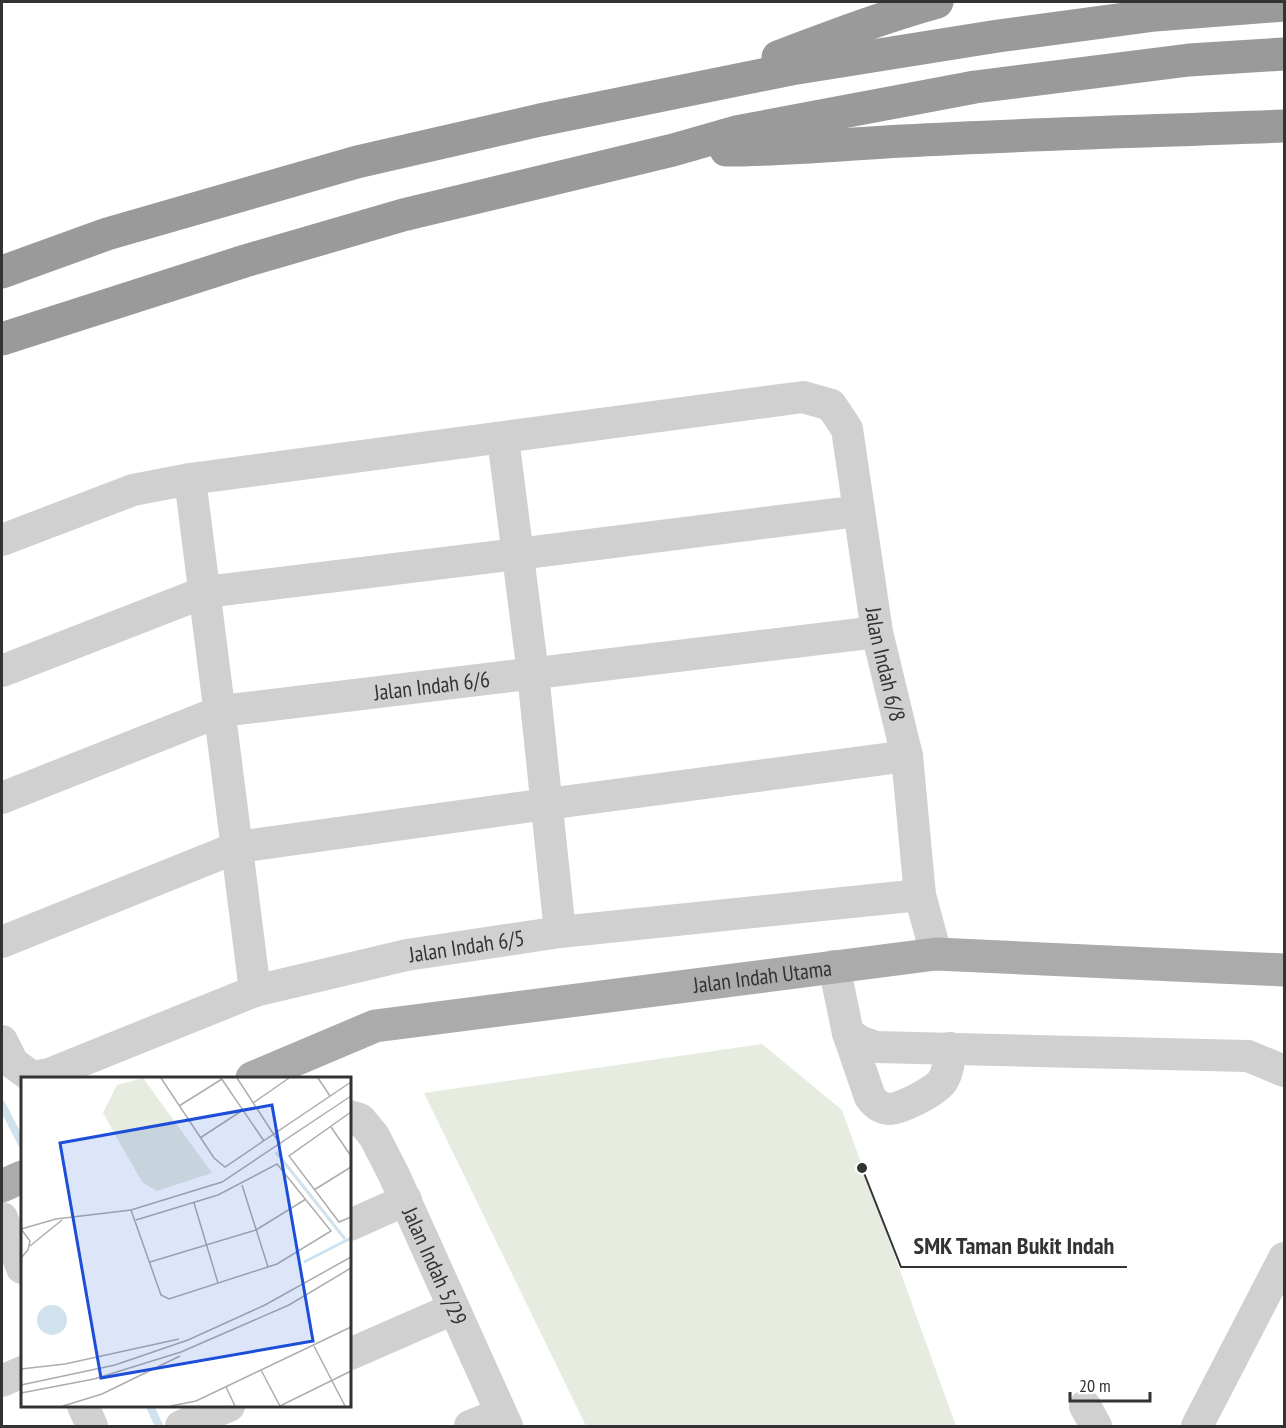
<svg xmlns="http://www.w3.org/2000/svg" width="1286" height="1428" font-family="'PT Sans Narrow',sans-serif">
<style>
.green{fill:#e6ecdf}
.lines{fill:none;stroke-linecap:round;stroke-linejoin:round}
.stream{stroke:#cfe2ee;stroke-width:8}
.minor{stroke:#d0d0d0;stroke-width:32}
.major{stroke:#ababab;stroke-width:33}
.highway{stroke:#9a9a9a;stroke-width:33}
.labels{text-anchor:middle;stroke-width:6;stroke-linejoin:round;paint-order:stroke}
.street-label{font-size:22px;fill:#333;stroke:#fff}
.inset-river{fill:none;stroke:#cfe2ee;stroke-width:3}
.inset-road{fill:none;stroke:#adadad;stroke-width:1.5}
.view{fill:#1d4ed8;fill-opacity:0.15;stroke:#1d4ed8;stroke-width:3}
.inset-edge{fill:none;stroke:#333;stroke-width:3}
.leader{fill:none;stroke:#333;stroke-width:2}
.callout-dot{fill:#333;stroke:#fff;stroke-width:2}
.callout-label{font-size:24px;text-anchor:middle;font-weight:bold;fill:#333;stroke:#fff;stroke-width:6;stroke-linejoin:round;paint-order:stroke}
</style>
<rect width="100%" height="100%" fill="#fff"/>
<polygon class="green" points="762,1044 842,1110 956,1426 586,1426 424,1093"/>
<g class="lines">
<g class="stream">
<polyline points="2,1105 22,1144"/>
<polyline points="150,1406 159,1426"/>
</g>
<g class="minor">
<polyline points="503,438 533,674 560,932"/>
<polyline points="190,479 255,991"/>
<path id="s1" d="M2,540L133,490L190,479L803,397L831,405L847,429L877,632L907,756L920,895L936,954"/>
<polyline points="2,671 205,592 518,554 859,511"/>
<path id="s2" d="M2,798L221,711L877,632"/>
<polyline points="2,942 238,847 547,804 907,756"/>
<polyline points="834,966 848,1033 861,1042 876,1047 1248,1056 1284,1071"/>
<path d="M848,1033L870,1097C875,1104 881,1109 890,1109C902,1108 937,1091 943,1080C949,1071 949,1059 950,1048"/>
<path id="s3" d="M2,1041L13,1063L32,1077L49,1074L255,991L407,955L560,932L920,895"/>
<path id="s4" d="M350,1116L360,1119L374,1136L394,1175L507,1426"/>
<polyline points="2,1218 22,1268"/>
<polyline points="350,1225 406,1200"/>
<polyline points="350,1354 453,1309"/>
<polyline points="2,1381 22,1372"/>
<polyline points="83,1406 92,1426"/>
<polyline points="1085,1406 1096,1426"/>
<polyline points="181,1426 229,1406"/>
<polyline points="470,1426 501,1414"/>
<polyline points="1197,1426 1284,1258"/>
</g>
<g class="major">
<path id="s5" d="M252,1078L375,1026L936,954L1284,970"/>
<polyline points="2,1186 22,1177"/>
</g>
<g class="highway">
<path d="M778,57C831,37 883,17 937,2"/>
<path d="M726,150C785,150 844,144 903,141C1030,134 1157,131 1284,126"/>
<polyline points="2,272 107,234 357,162 540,120 791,69 998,36 1155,15 1284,5"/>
<polyline points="2,339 245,261 403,215 673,150 736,132 975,87 1189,60 1284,54"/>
</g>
</g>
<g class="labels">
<g class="street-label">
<text dy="8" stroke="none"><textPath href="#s1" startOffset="1113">Jalan Indah 6/8</textPath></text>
<text dy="8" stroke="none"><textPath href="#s2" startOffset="448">Jalan Indah 6/6</textPath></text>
<text dy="8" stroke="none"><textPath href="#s3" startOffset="504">Jalan Indah 6/5</textPath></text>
<text dy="8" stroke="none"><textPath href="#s5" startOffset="524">Jalan Indah Utama</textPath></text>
<text dy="8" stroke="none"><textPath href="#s4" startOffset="176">Jalan Indah 5/29</textPath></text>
</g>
</g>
<g transform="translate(21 1077)">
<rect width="330" height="330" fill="#fff"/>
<path d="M122,1L191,96L136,114L121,105L82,36L96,8Z" fill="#e6ecdf"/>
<path d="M16 243a15 15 0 1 1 30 0a15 15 0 1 1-30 0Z" fill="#cfe2ee"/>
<path class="inset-river" d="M255,75L324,162M283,185L330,161"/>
<path class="inset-road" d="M140,1L193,81L204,90L330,5M200,1L243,64M216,1L259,67M297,1L309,19M232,26L268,1M158,29L201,2M330,35L268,79L318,145L330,140M310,50L330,79M179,61L222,33M221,108L247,190M293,113L330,90M173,126L197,206M110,133L140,218L148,222L256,187L310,154L256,87L197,118L115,143M0,152L35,142L110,133L201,105L330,19M0,152L9,164L7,173L0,181M9,169L41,143M129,185L235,153L285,122M293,269L324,329M0,292L44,287L158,262M240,293L259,329L330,294M0,308L94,288L167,263L244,228L330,180M205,310L214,329M0,316L73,302L160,275L268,228L330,191M42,329L81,317L159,279M150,329L175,324L330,250"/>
<path class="view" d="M251,28L292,264L80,301L39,66Z"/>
<rect width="330" height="330" class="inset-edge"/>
</g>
<path class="leader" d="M862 1168L901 1267H1127"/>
<circle class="callout-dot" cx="862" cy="1168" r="6"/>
<g class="callout-label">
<text x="1014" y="1254">SMK Taman Bukit Indah</text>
</g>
<rect width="1286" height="1428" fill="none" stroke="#333333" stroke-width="6"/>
<path d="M1070 1392v9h80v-9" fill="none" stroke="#333333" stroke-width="3"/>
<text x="1079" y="1392" font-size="18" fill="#333333" stroke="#ffffff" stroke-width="4.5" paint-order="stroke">20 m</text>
</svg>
